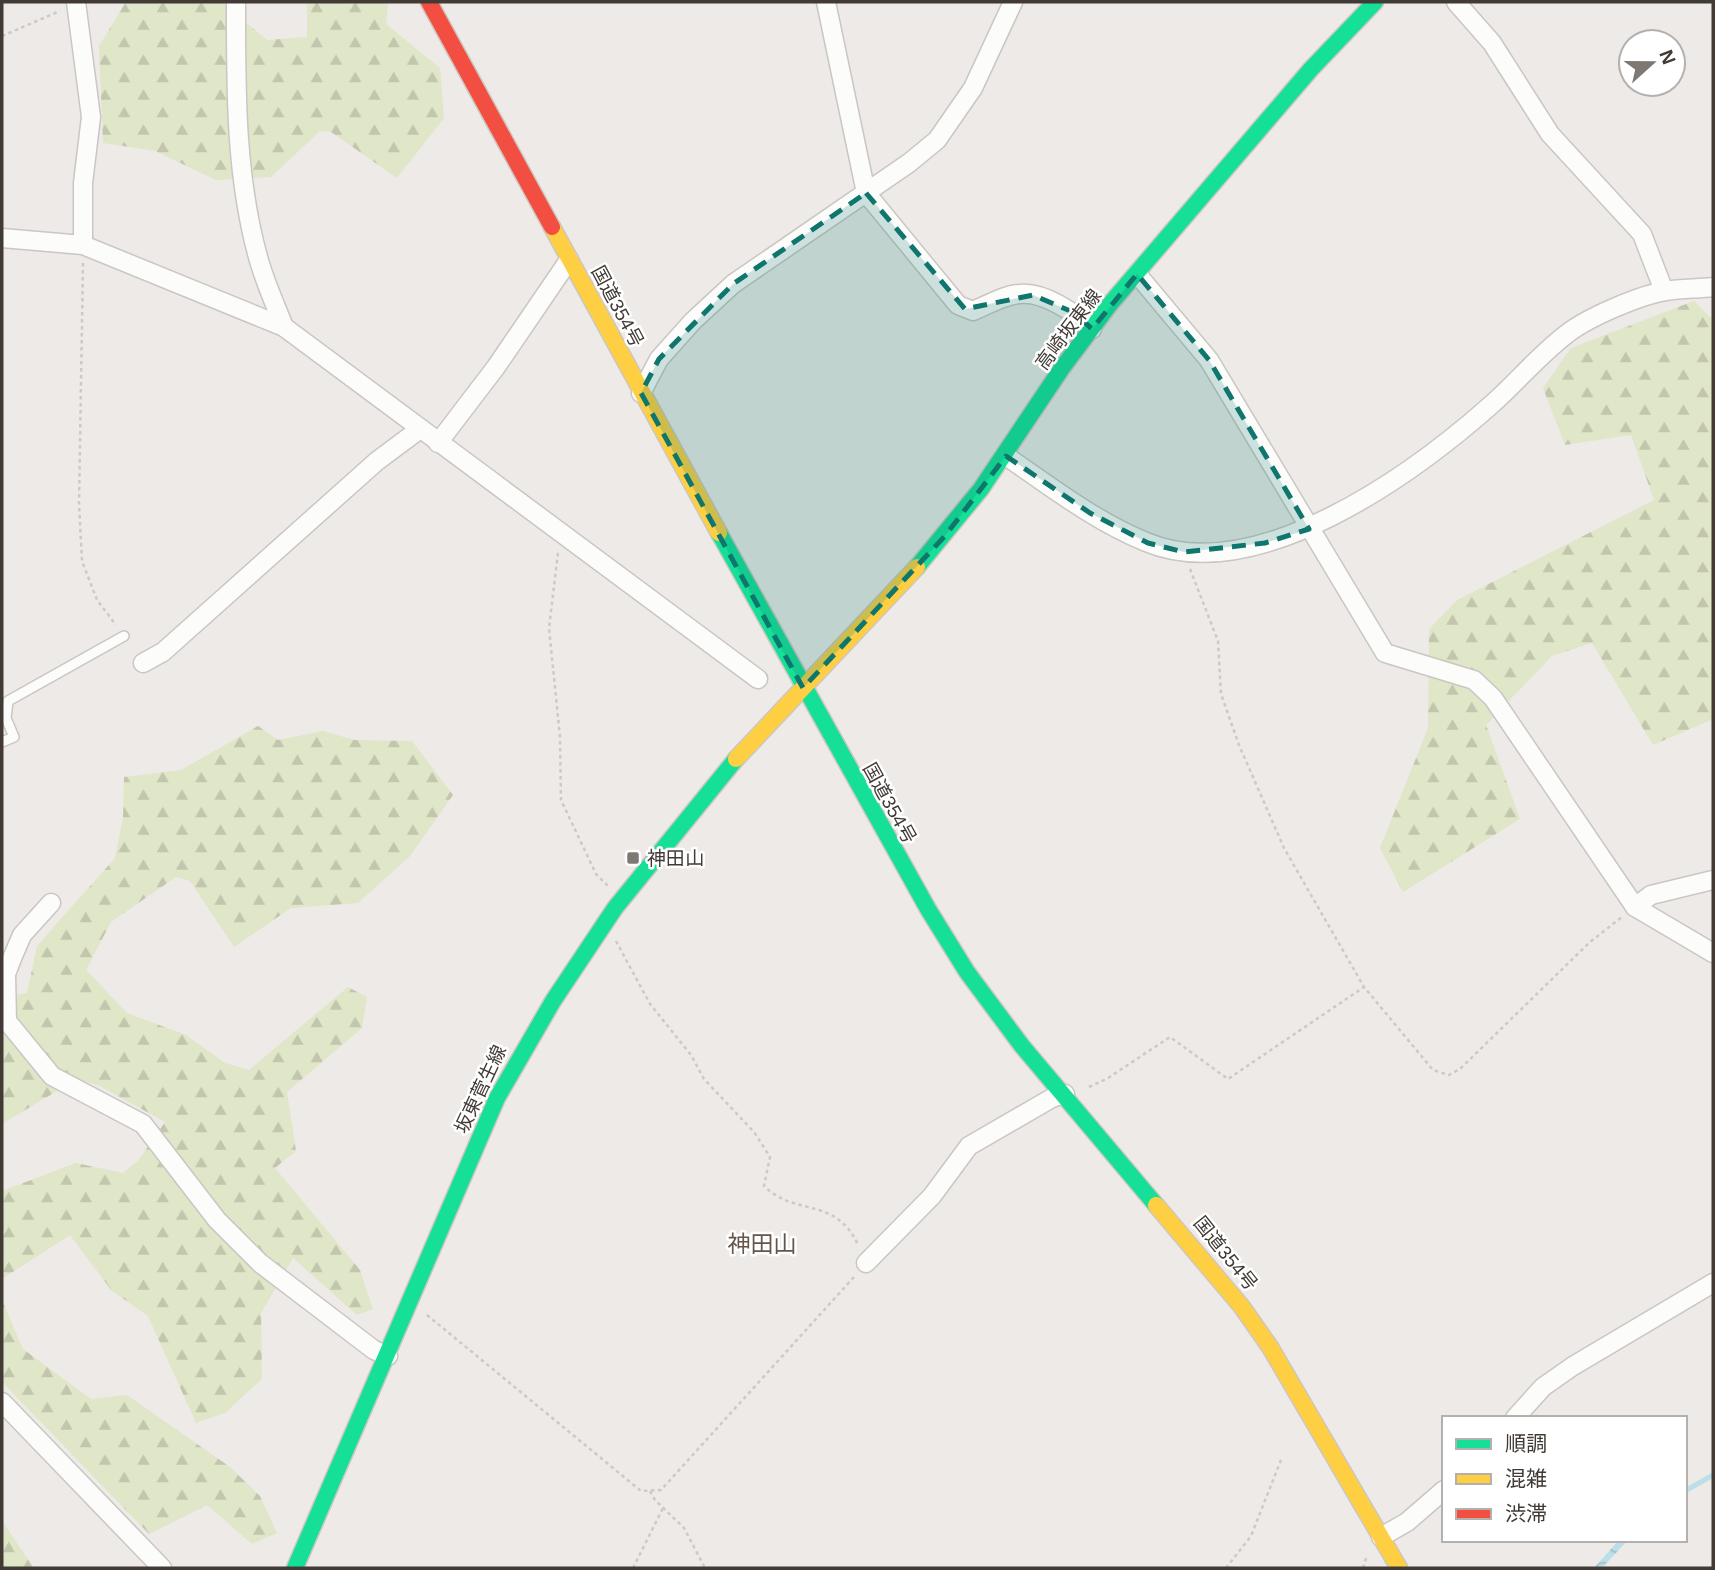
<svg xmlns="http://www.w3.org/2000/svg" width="1715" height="1570" font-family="Arial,'Noto Sans JP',sans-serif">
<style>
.forest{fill:url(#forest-firs)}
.water{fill:url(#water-waves)}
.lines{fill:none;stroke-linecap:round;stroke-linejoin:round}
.stream{stroke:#badfe9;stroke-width:5}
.lane-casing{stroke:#cac6c3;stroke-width:12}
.street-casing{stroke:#cac6c3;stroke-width:21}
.fast-casing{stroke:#cec7c0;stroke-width:19}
.slow-casing{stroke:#cec7c0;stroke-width:19}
.jam-casing{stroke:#cec7c0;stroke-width:19}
.path{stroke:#ccc9c6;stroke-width:2.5;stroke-dasharray:3.5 3.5;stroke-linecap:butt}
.lane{stroke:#fcfcfb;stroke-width:9}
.street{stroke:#fcfcfb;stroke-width:18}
.fast{stroke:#16e098;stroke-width:16}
.slow{stroke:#ffcf43;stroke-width:16}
.jam{stroke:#f24e42;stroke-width:16}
.marked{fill:#0f766e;fill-opacity:0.2;stroke:#0f766e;stroke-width:5;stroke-dasharray:14 9;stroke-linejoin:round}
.poi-dot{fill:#7e7873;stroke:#fff;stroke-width:2.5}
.labels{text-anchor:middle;stroke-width:5;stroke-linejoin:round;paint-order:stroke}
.street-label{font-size:19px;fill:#423a34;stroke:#fff}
.poi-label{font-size:19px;fill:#423a34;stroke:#fff;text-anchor:start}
.quarter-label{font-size:23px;fill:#64564c;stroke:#fff}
</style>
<defs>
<pattern id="forest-firs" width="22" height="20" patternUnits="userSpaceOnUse" patternTransform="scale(1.75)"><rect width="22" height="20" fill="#e0e6c8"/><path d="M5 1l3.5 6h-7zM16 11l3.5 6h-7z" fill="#c1c6ac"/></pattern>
<pattern id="water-waves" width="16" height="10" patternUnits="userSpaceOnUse" patternTransform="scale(1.75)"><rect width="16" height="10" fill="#badfe9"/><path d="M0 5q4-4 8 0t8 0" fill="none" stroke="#a1c0c8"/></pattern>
</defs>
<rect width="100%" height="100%" fill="#eeeae7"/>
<g class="forest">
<polygon points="126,2 222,2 267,40 307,37 307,2 388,2 386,24 440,68 444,118 397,178 331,132 320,131 271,177 216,180 155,151 103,143 99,46"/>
<polygon points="1694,301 1713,320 1713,719 1653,745 1592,643 1552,656 1486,725 1520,819 1403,892 1380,848 1428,728 1429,629 1457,600 1654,500 1631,435 1565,445 1543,388 1571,348"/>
<polygon points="258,726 278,740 323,731 354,740 412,741 453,795 410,856 358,903 291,908 234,947 190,881 176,877 111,922 86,970 127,1013 186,1035 225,1063 249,1070 348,987 367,997 362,1028 287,1092 296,1151 275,1168 360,1270 373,1309 357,1315 293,1258 261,1313 262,1379 225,1413 196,1423 148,1316 112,1291 70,1235 2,1279 2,1191 76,1163 123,1173 138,1161 165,1122 100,1086 77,1079 2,1124 2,998 27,993 37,946 115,858 123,818 124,777 181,770"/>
<polygon points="2,1300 23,1349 91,1399 127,1395 230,1467 260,1496 277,1533 252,1544 207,1505 149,1534 2,1382"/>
<polygon points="2,1521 34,1568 2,1568"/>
</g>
<polygon class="water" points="1619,1540 1628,1540 1602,1568 1594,1568"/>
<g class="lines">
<polyline class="stream" points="1685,1491 1713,1475"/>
<defs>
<polyline id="lane" points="2,742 14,737 6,718 8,701 124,636"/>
<g id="street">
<polyline points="76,2 91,117 83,183 83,245"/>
<path d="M236,2C236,87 235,174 258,257C264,280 275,304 284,327"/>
<path d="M826,2L866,193L958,305L973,311C987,305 1004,295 1019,294C1044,291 1075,313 1092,329"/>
<polyline points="1456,2 1492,43 1550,134 1642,234 1664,291"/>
<polyline points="2,238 83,245 284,327 758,679"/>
<polyline points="1137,274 1209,360 1385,653 1474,680 1493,698 1635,907 1713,953"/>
<polyline points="641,393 659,359 693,321 733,284 909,163 937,140 973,88 1013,2"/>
<polyline points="438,443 496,367 569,260"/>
<path d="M1006,456C1051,487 1095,521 1146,542C1256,588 1412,475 1491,405C1517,382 1540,354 1568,333C1589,317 1640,295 1666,291C1681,288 1698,289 1713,287"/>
<polyline points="143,663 163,652 377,461 420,429"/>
<polyline points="51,903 22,935 13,956 6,974 7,1021 52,1076 143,1124 217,1220 260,1263 374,1350 388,1356"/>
<polyline points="1635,907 1651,895 1713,880"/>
<polyline points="866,1263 932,1196 969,1146 1052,1098 1065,1094"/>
<polyline points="2,1402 162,1568"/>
<polyline points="1515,1418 1543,1387 1573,1366 1713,1283"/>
<polyline points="1381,1537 1407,1522 1444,1490"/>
</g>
<g id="fast">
<polyline points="719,533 928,909 967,972 1022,1046 1156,1205"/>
<polyline points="917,567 981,489 1062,368 1110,304 1311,69 1375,2"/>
<polyline points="295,1568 497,1098 553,1001 615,908 736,759"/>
</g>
<g id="slow">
<polyline points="552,227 719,533"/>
<polyline points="736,759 917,567"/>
<polyline points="1156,1205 1242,1307 1270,1347 1399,1568"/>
</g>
<polyline id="jam" points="429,2 552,227"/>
</defs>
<use href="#lane" class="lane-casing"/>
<use href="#street" class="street-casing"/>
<use href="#fast" class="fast-casing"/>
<use href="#slow" class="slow-casing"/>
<use href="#jam" class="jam-casing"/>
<g class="path">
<polyline points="2,36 60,11"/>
<polyline points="83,263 79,504 82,561 97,600 116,625"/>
<polyline points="558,553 549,628 560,737 561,800 596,874 608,886"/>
<polyline points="1190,569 1218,641 1221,694 1239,745 1284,848 1364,987 1433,1070 1449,1075 1460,1069 1590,942 1622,917"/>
<path d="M616,941L650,1004L691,1055L704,1079L754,1132L770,1157L764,1186C795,1217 836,1196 858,1245"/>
<polyline points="1089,1087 1108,1078 1170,1037 1228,1079 1364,987"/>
<polyline points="427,1315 641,1491 661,1490 854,1277"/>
<polyline points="650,1491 655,1500 684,1528 705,1568"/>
<polyline points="633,1568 663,1508"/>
<polyline points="1226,1568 1251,1536 1281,1460"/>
<polyline points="1363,1568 1366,1558"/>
</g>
<use href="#lane" class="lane"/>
<use href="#street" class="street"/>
<use href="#fast" class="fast"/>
<use href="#slow" class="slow"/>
<use href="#jam" class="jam"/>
</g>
<path class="marked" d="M866,193L965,309L1033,295L1075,313L1092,329L1137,274L1209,360L1309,529L1265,543L1184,552L1148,543L1090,513L1006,456L945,536L803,688L641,393L659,359L733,284Z"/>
<rect class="poi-dot" x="626" y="851" width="14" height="14" rx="3.5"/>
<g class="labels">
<g class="street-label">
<text transform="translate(618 306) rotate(62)" y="7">国道354号</text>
<text transform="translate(1068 329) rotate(-53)" y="7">高崎坂東線</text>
<text transform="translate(890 803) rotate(61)" y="7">国道354号</text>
<text transform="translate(480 1089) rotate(-65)" y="7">坂東菅生線</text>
<text transform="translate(1226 1253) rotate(51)" y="7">国道354号</text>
</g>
<g class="poi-label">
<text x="647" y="865">神田山</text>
</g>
<g class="quarter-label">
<text x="762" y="1252">神田山</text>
</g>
</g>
<rect width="1715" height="1570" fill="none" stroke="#423a34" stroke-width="7"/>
<rect x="1442" y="1416" width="245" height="126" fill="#ffffff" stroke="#b3b0ae" stroke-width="2"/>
<rect x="1456" y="1439" width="35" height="10" fill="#16e098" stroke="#b3b0ae" stroke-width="2"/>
<text x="1505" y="1451" font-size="21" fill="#423a34">順調</text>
<rect x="1456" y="1474" width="35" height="10" fill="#ffcf43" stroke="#b3b0ae" stroke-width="2"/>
<text x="1505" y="1486" font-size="21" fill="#423a34">混雑</text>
<rect x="1456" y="1509" width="35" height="10" fill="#f24e42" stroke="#b3b0ae" stroke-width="2"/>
<text x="1505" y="1521" font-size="21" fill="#423a34">渋滞</text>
<g transform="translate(1652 63) rotate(69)"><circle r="33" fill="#ffffff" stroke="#b3b0ae" stroke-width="2"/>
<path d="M0-5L12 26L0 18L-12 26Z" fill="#7e7873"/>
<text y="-10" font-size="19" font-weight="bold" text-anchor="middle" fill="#423a34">N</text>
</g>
</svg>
